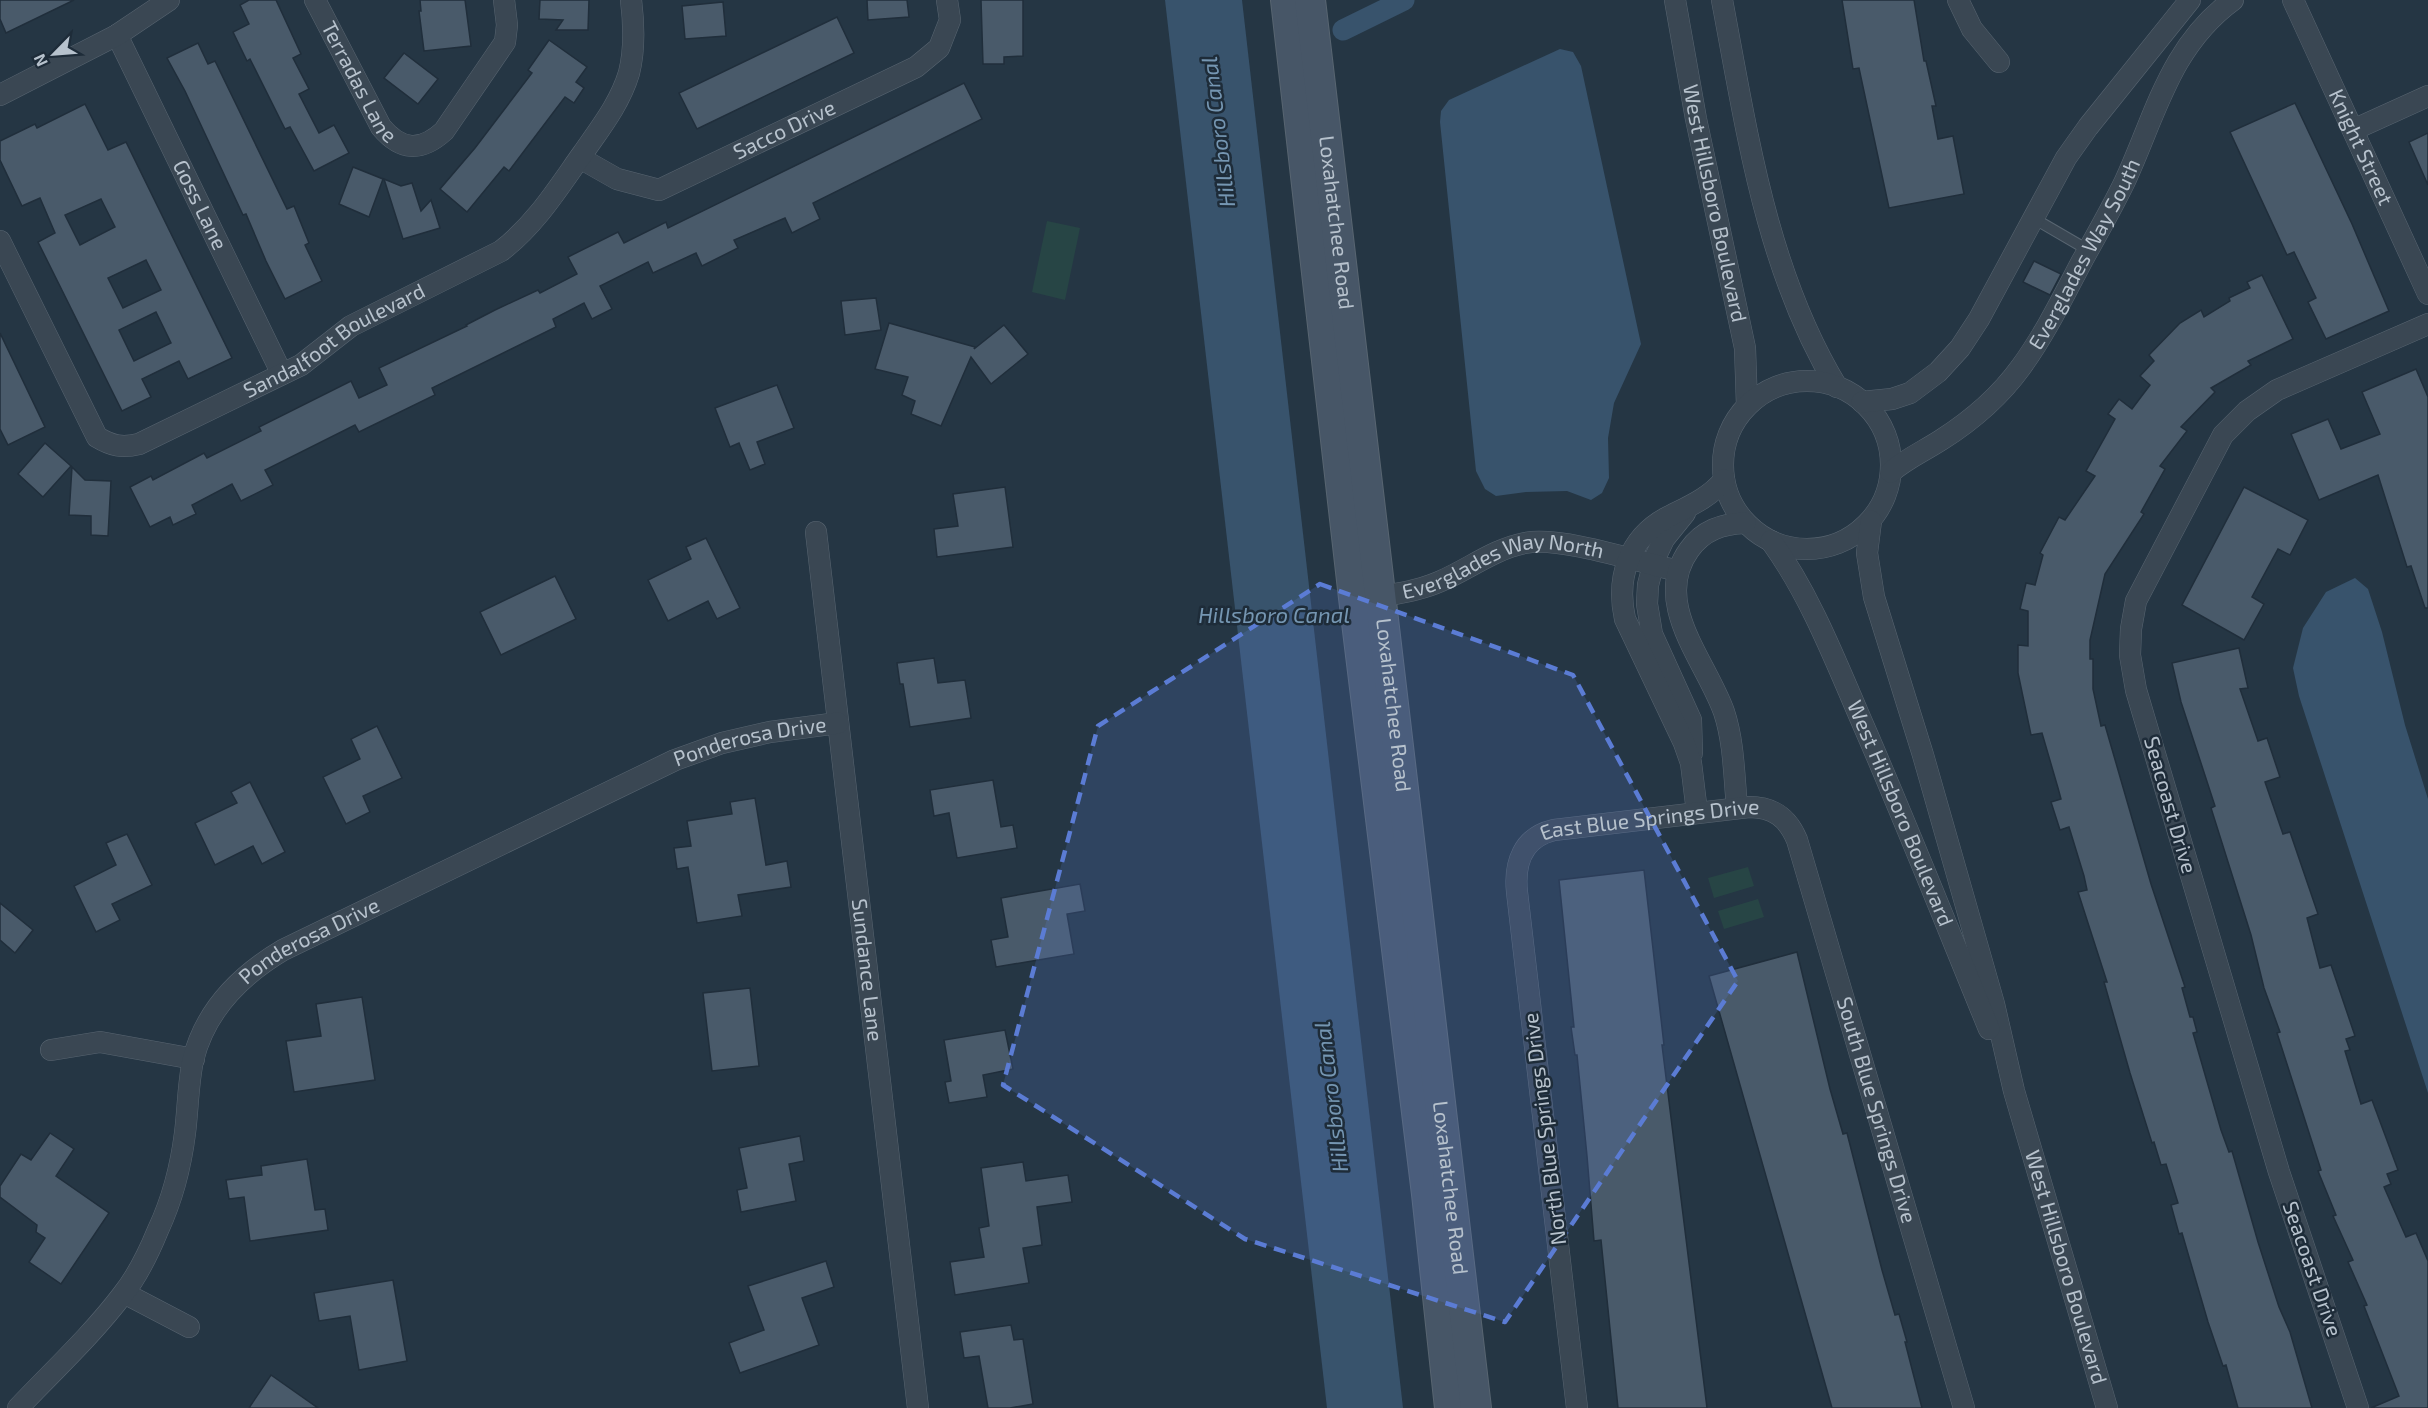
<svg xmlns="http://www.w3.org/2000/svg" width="2428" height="1408" font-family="'Exo 2',sans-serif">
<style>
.green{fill:#274545}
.water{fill:#38536c}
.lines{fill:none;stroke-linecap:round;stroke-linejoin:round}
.canal{stroke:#38536c;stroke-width:21}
.building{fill:#495a6a;stroke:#202e3b;stroke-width:1.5;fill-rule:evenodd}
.lane-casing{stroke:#586571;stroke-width:12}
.street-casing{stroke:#586571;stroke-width:22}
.secondary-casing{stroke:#586571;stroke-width:32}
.lane{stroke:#3a4753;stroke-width:10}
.street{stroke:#3a4753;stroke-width:21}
.secondary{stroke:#475667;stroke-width:30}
.marked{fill:#5b7cd4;fill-opacity:0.2;stroke:#5b7cd4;stroke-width:4.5;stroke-dasharray:12 8;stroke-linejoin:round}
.labels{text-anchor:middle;stroke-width:5;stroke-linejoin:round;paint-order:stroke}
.street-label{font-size:21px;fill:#b7c2cd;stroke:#1e2c39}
.water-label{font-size:22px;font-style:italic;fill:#7596b2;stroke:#1e2c39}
</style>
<rect width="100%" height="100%" fill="#253644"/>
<g class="green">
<polygon points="1047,221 1080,228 1065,300 1032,292"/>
<polygon points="1748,867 1754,886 1714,898 1708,878"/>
<polygon points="1758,899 1764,917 1724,929 1718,911"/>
</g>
<g class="water">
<polygon points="1165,0 1242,0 1403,1408 1327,1408"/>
<polygon points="1560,49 1573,52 1581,66 1641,344 1614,403 1608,438 1609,478 1602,493 1591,500 1567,491 1526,492 1496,496 1485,489 1476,471 1440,122 1441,111 1449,100"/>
<polygon points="2355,578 2368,589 2382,632 2405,725 2428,799 2428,1093 2299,696 2293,668 2303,628 2326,592"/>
</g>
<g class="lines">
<polyline class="canal" points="1343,30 1404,0"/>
</g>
<g class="building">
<polygon points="0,0 74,0 6,33 0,19"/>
<polygon points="249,0 276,0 301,54 293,58 309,89 299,94 319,133 334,125 349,153 314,171 290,127 285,129 250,59 247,61 233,32 249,24 240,5"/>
<polygon points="420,0 465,0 471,46 424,51 419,11 421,11"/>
<polygon points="540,0 589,0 588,30 556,30 563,20 539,19"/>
<polygon points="867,0 907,0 909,17 868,20"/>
<polygon points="981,0 1023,0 1023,56 1004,57 1004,64 983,64"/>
<polygon points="1842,0 1914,0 1924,61 1926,61 1936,106 1932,106 1938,139 1953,136 1964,194 1889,208 1859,68 1853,69"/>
<polygon points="723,2 726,36 685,39 682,6"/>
<polygon points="837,17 854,53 697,129 679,93"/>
<polygon points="549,40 587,67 576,82 584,88 574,103 565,97 509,171 504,167 467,212 440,189 475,148 532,73 528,70"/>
<polygon points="198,43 208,64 215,61 287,209 294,206 309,243 305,245 322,281 285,299 266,261 246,214 243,215 185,91 167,58"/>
<polygon points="404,53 438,79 418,104 384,78"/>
<polygon points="964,83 982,119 813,203 820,219 792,233 785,218 734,240 738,248 702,266 696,253 653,273 648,262 600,286 612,309 592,319 584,303 553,319 556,327 432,388 435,395 359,432 355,425 265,470 273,485 241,501 232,484 192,505 196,514 173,525 170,517 150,527 130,487 151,476 153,480 204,453 207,458 261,431 259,427 351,381 359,398 387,385 379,368 467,326 466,325 495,310 538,290 540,293 577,274 568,257 618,232 624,243 666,222 668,228"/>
<polygon points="2295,103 2352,224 2389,311 2326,339 2308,302 2316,298 2294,252 2287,255 2230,132"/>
<path d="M85,104L108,150L126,142L232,358L188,379L179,361L142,379L151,397L122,411L38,242L55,233L40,198L22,206L0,160V141L35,124L37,128ZM101,199L115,227L80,245L65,215ZM146,260L161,290L123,308L108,278ZM156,312L171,343L134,361L119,330Z"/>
<polygon points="2428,133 2428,185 2409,142"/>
<polygon points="353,167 383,179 369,217 339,204"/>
<polygon points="384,179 401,186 412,183 421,211 431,200 440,228 403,239"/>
<polygon points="2034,261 2061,274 2050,295 2023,282"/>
<polygon points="2262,275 2293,339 2248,361 2251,365 2211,388 2215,392 2181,427 2187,431 2160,466 2165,469 2141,512 2144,514 2105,574 2090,640 2090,659 2093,659 2093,689 2101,726 2105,725 2151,884 2185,987 2182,988 2190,1017 2193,1017 2197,1032 2193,1033 2221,1130 2229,1152 2232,1151 2258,1242 2279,1307 2290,1332 2312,1408 2238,1408 2226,1365 2223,1366 2208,1322 2182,1233 2179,1234 2171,1205 2178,1203 2166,1164 2161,1165 2154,1142 2152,1143 2130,1073 2104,982 2107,982 2078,892 2087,890 2084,876 2069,827 2060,830 2051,802 2061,799 2058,788 2042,733 2031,735 2018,673 2018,645 2028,646 2028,611 2020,609 2026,583 2035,585 2043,555 2040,553 2059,517 2065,520 2095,476 2086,471 2115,419 2108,414 2119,399 2132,409 2150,385 2140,376 2154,361 2149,355 2180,323 2201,310 2204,317 2230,301 2229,298 2250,288 2247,282"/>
<polygon points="876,298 881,330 845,335 841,301"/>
<polygon points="889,323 975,347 974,349 1004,325 1028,354 991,384 971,357 941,426 911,414 915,401 902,395 908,377 875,369"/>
<polygon points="0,333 45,427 8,445 0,429"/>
<polygon points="2416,369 2428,397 2428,608 2425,608 2411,566 2407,567 2378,475 2319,500 2291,434 2328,419 2341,449 2380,434 2362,392"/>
<polygon points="777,385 794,428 757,442 765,464 750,470 739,443 730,447 715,408"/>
<polygon points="45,443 71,466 43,497 18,474"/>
<polygon points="72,467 85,480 111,481 108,536 91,535 91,516 69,515"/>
<polygon points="1005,487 1013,547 937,557 934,529 958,526 953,494"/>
<polygon points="2244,487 2308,520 2290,555 2278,549 2252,597 2264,604 2244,640 2182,605"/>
<polygon points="706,538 740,608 717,619 708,601 668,621 648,580 691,559 686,547"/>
<polygon points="555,576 576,619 501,655 480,612"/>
<polygon points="2239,648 2248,688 2240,689 2258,741 2267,738 2280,777 2265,782 2283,834 2290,832 2318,914 2307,918 2320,968 2331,965 2355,1036 2346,1039 2350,1050 2345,1051 2361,1104 2372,1100 2398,1170 2387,1174 2391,1184 2384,1187 2406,1237 2416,1233 2428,1261 2428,1408 2371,1408 2399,1396 2364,1306 2367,1305 2348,1262 2353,1260 2333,1216 2336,1215 2318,1171 2321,1170 2277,1033 2280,1032 2264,988 2251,935 2211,808 2215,806 2181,702 2172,663"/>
<polygon points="934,658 938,683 965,680 971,718 910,727 903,684 900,684 897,663"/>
<polygon points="377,726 402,778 363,796 370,812 346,824 323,777 360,759 351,739"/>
<polygon points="993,780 1001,827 1013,825 1017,848 957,858 949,813 934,816 930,790"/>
<polygon points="250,782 285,852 262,864 253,846 215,865 195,823 237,803 231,792"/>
<polygon points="755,798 766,865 787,861 791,887 738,895 742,916 697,923 688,867 677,869 674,848 691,846 687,821 732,814 730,802"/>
<polygon points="127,834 152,885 112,904 120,920 96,932 74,886 116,865 106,843"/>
<polygon points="1644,870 1664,1045 1662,1045 1707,1408 1618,1408 1601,1240 1594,1241 1587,1156 1577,1055 1575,1055 1571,1027 1574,1027 1559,880"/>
<polygon points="1080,884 1085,911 1067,914 1074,954 996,967 991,940 1008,937 1001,898"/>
<polygon points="0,903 33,930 15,953 0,940"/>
<polygon points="1797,952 1830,1089 1843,1134 1847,1133 1882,1270 1895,1315 1899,1314 1907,1342 1905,1342 1922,1408 1832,1408 1709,976"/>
<polygon points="750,988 759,1066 712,1071 703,993"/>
<polygon points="362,997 375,1080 294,1092 286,1041 321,1036 316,1004"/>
<polygon points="1005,1030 1013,1069 983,1075 987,1097 949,1103 945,1082 951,1081 944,1040"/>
<polygon points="50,1133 74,1149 56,1176 109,1213 61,1284 29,1262 45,1238 36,1232 37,1225 0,1197 0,1186 21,1154 31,1160"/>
<polygon points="800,1136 804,1161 789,1164 796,1201 741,1212 737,1190 747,1188 739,1148"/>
<polygon points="307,1159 315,1210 325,1209 328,1230 250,1241 244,1197 229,1199 226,1180 262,1175 261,1166"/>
<polygon points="1023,1162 1026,1181 1068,1175 1072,1202 1037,1207 1042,1245 1023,1248 1029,1283 955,1295 950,1262 984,1257 979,1228 989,1226 981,1168"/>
<polygon points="826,1261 834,1287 802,1298 819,1345 740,1373 729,1343 764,1330 748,1286"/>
<polygon points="393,1280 407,1361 359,1370 350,1316 319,1321 314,1293"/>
<polygon points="1011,1325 1014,1340 1023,1339 1033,1404 1010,1408 988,1408 979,1356 964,1358 960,1332"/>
<polygon points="271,1375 318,1408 249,1408"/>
</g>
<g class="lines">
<defs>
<polyline id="lane" points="2033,218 2088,250"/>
<g id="street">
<path id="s1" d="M315,0L381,127C401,151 421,152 444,131L505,42L507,25L504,0"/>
<path id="s2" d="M1675,0L1696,119L1745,348L1747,406"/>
<path d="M1722,0C1747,132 1766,270 1837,387"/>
<polyline points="1958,0 1972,29 1999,62"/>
<path id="s3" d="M2293,0L2428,294"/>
<path id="s4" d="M117,35L282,374"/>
<polyline points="0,95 117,35 169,0"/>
<polyline points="2353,130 2428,96"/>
<path id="s5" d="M580,158L617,179L659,190L916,67L939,48L950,20L947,0"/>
<path id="s6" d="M0,241L97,437C112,446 122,448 139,444L301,365L351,326L501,251C536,224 558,188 583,153C601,127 620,103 629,73C635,49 634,24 631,0"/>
<circle cx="1807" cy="465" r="84"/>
<polyline points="1862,402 1892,399 1910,393 1938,372 1960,348 1979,319 2066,158 2088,127 2190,0"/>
<path id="s7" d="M1891,472C1906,459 1924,451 1941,440C1971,421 2000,396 2021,367C2045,334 2063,297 2082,261C2097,234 2112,208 2125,181C2156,114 2170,46 2233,0"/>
<polyline points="1685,513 1664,539 1655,558 1648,585 1647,604 1652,634 1691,720 1692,753"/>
<path id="s8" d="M1871,521L1867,553L1874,597L1923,755L1994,1004L2014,1091L2107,1408"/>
<path id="s9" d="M816,532L918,1408"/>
<path id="s10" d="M1771,541C1812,598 1837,665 1865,729C1908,828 1948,929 1989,1029"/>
<path id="s11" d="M1379,597C1400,593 1421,590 1441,581C1469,569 1494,549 1525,543C1561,536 1639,562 1678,571"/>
<path d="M1737,807C1734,776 1734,742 1724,712C1706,661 1651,603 1689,550C1703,530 1722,524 1745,523"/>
<path d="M1697,812L1691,763L1684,743L1625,619C1616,579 1628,539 1666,518C1687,507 1708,499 1724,480"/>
<polyline points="51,1050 100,1042 194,1059"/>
<polyline points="124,1293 189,1327"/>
<path id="s12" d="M18,1408C53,1371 92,1335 123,1294C138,1275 149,1252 158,1230C172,1200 181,1165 185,1133C188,1109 188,1084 193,1060C205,1011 241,975 283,950L675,760L722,743L770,732L838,723"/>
<path id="s13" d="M1577,1408L1517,892C1514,863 1523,837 1554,830L1749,807C1774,807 1788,818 1797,840L1964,1408"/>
<polyline points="2358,1408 2279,1172 2136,690 2130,655 2131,629 2136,601 2223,435 2247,411 2277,390 2428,324"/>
</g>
<g id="secondary">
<polyline points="1286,0 1354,598 1427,1194 1450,1408"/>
<path id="s14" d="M1310,0L1476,1408"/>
</g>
</defs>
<use href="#lane" class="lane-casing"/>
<use href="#street" class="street-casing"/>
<use href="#secondary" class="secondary-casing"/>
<use href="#lane" class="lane"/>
<use href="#street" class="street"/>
<use href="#secondary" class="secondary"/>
</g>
<path class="marked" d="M1320,584L1573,675L1738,981L1505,1322L1245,1239L1003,1085L1098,726Z"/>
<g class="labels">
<g class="street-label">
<text dy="7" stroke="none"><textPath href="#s1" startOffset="93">Terradas Lane</textPath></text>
<text dy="7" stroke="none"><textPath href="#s5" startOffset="225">Sacco Drive</textPath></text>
<text dy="7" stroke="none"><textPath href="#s3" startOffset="162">Knight Street</textPath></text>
<text dy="7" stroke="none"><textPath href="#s2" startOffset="207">West Hillsboro Boulevard</textPath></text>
<text dy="7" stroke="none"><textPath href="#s4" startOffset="189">Goss Lane</textPath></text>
<text dy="7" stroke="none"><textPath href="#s14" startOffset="224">Loxahatchee Road</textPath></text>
<text dy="7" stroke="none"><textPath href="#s7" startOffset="298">Everglades Way South</textPath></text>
<text dy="7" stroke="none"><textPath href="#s6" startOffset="484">Sandalfoot Boulevard</textPath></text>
<text dy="7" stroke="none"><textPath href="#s11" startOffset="130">Everglades Way North</textPath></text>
<text dy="7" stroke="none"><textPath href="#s14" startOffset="710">Loxahatchee Road</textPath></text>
<text dy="7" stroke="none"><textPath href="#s12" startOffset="1062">Ponderosa Drive</textPath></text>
<text transform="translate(2170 805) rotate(74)" y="7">Seacoast Drive</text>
<text dy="7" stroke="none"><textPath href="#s10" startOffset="302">West Hillsboro Boulevard</textPath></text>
<text dy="7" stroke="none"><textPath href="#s13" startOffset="696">East Blue Springs Drive</textPath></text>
<text dy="7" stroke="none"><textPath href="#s12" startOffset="576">Ponderosa Drive</textPath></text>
<text dy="7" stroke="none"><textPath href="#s9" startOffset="441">Sundance Lane</textPath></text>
<text dy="7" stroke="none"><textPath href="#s13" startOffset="1140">South Blue Springs Drive</textPath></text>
<text transform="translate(1545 1129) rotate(-97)" y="7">North Blue Springs Drive</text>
<text dy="7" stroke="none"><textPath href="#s14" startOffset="1196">Loxahatchee Road</textPath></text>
<text dy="7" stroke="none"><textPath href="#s8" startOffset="774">West Hillsboro Boulevard</textPath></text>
<text transform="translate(2312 1269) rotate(71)" y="7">Seacoast Drive</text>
</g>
<g class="water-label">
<text transform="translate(1218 132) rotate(-97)" y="8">Hillsboro Canal</text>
<text x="1274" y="623">Hillsboro Canal</text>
<text transform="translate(1331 1097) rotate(-97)" y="8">Hillsboro Canal</text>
</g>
</g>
<g transform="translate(54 54) rotate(245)" stroke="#1e2c39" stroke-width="4.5" paint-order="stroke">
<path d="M0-4.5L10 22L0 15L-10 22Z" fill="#b7c2cd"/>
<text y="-9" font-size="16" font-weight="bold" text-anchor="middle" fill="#b7c2cd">N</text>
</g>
</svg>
